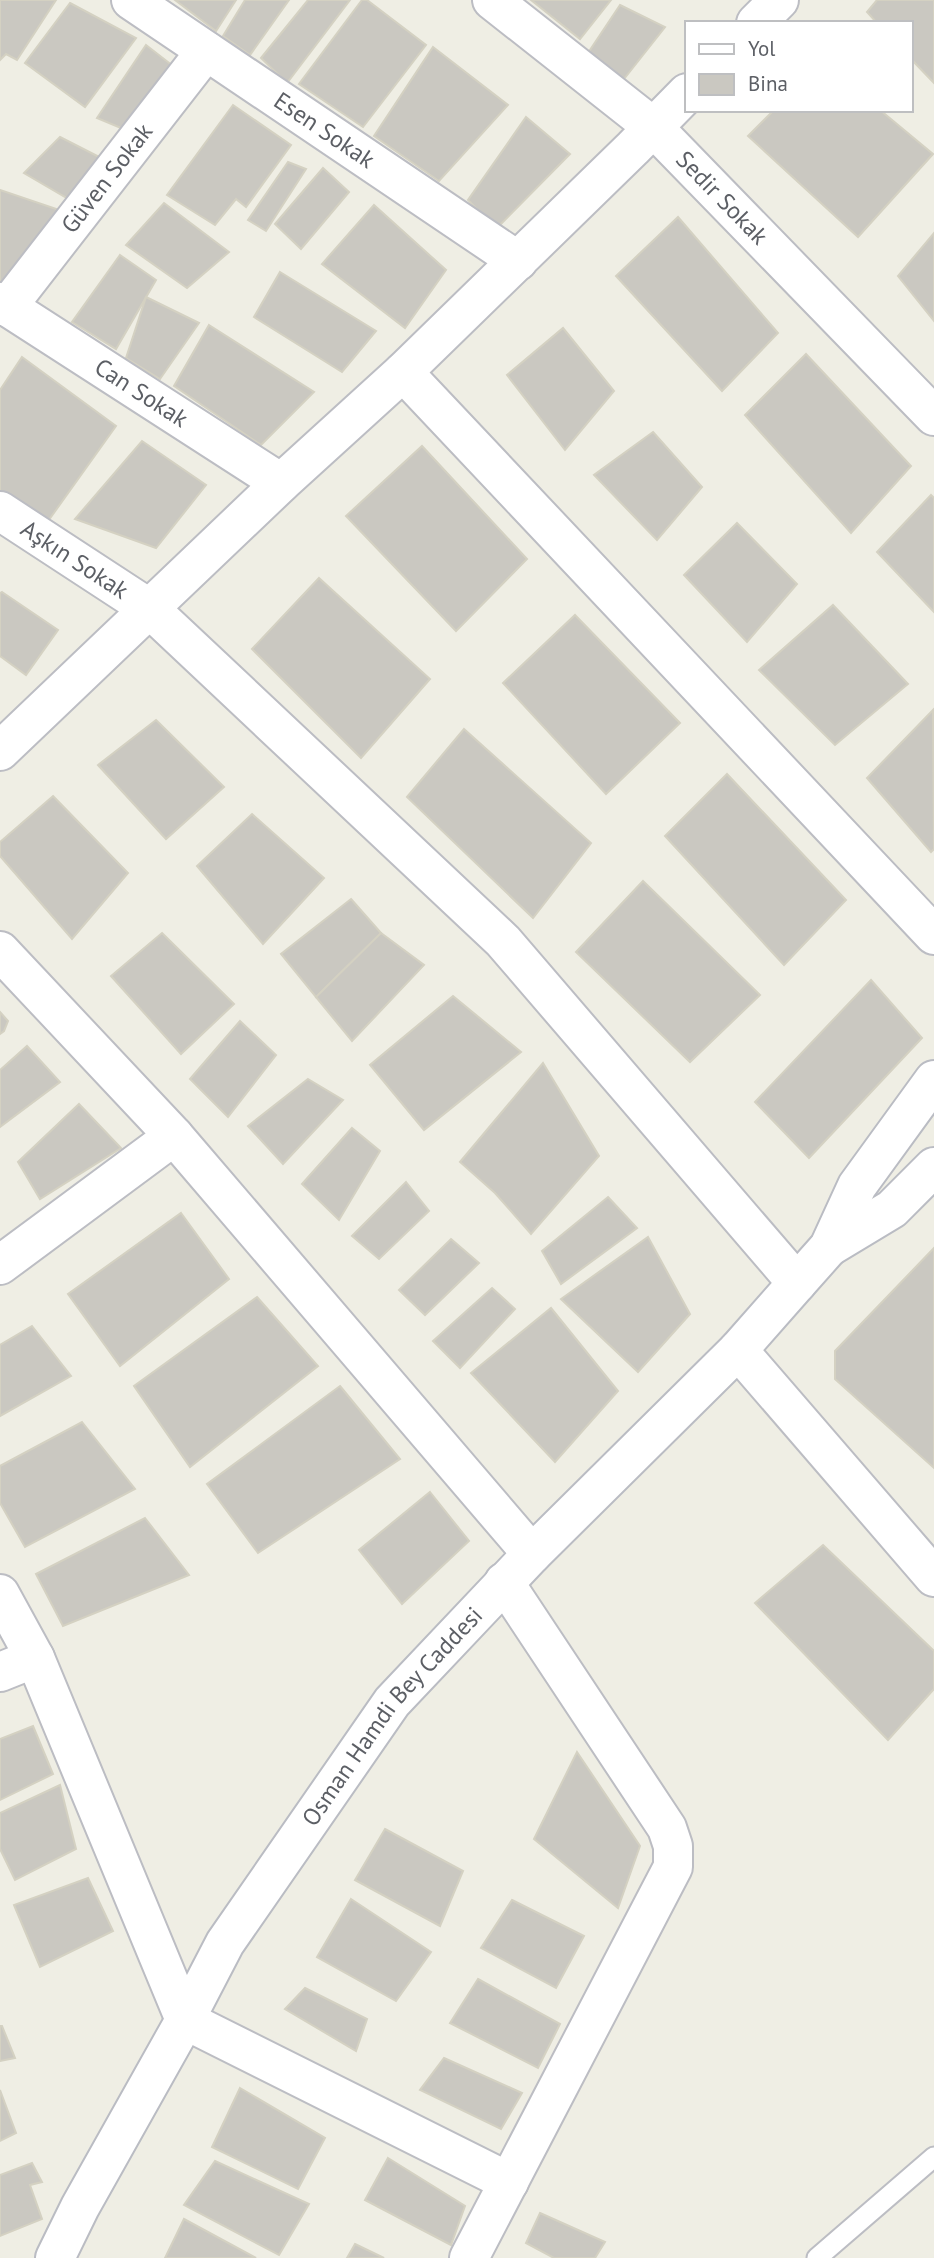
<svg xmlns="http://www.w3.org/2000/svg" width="934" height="2258" font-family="'PT Sans',sans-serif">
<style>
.building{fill:#cac8c1;stroke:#d4d1c2;stroke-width:2}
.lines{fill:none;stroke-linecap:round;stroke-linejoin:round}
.lane-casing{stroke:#bcbdc3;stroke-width:23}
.street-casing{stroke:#bcbdc3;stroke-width:42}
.secondary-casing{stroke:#babcc3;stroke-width:42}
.lane{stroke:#fff;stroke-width:19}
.street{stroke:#fff;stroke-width:38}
.secondary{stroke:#fff;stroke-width:38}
.labels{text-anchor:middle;stroke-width:6;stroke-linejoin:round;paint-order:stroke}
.street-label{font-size:24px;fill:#5c5f65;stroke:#fff}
</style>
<rect width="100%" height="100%" fill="#efeee4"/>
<g class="building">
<polygon points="0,0 56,0 17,60 6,54 0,60"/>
<polygon points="175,0 236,0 216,31"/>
<polygon points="245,0 289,0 250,55 223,36"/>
<polygon points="308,0 350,0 287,83 261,58"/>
<polygon points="362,0 367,0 426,45 363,127 299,84"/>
<polygon points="531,0 611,0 580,39"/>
<polygon points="877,0 934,0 934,83 911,59 911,23 877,23 867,12"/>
<polygon points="70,3 136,38 85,107 25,63"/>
<polygon points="620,5 665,27 624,79 586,56"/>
<polygon points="146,45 186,76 133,133 97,118"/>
<polygon points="433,47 508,105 439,181 374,136"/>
<polygon points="233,105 291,145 246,207 236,199 215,225 167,195"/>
<polygon points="774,110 880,110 933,154 858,237 748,136"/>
<polygon points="526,117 570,154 496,229 468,200"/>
<polygon points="60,137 109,162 84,208 24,173"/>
<polygon points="288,162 306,169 266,231 248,220"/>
<polygon points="323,168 349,192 301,249 275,224"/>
<polygon points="0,190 71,214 8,286 0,281"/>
<polygon points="164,203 229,252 187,288 126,245"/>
<polygon points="374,205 446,270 405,328 322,264"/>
<polygon points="678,217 778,333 722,391 616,276"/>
<polygon points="934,233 934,321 898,276"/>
<polygon points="120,255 156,280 116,349 72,322"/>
<polygon points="280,272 376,331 342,372 254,317"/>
<polygon points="146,297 199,323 160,379 126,358"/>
<polygon points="209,325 314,392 261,445 174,386"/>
<polygon points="563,328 614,391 565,450 507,375"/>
<polygon points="806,354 911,466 851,533 745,415"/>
<polygon points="22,357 116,426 46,524 0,493 0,390"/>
<polygon points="653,432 702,487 657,540 594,475"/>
<polygon points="142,441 206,485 156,548 75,519"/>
<polygon points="422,446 527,559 456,631 346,516"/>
<polygon points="931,495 934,498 934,612 877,552"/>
<polygon points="737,523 797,584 747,642 684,575"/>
<polygon points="319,578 430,679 361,758 252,649"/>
<polygon points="2,592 58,630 26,675 0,656 0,593"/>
<polygon points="833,605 908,684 835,745 759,670"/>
<polygon points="575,615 680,723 606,794 503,683"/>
<polygon points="933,710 934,849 931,852 867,778"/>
<polygon points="156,720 224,787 166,839 98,765"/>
<polygon points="464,729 591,843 533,918 407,797"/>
<polygon points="727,774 846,900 784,965 665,836"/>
<polygon points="53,796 128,873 72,939 0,856 0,842"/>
<polygon points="252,814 324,878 263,944 197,866"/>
<polygon points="643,881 760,995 690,1062 576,952"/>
<polygon points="351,899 381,933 316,997 281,954"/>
<polygon points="162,933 234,1004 181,1054 111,976"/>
<polygon points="381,933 424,965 352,1041 316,997"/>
<polygon points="871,980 922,1038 809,1158 755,1102"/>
<polygon points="453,996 521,1052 424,1130 370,1065"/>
<polygon points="0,1012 8,1021 4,1031 0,1034"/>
<polygon points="240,1021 276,1055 228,1117 190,1079"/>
<polygon points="27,1046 60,1082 0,1127 0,1070"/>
<polygon points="543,1063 599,1156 531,1234 495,1193 460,1162"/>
<polygon points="308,1079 343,1100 283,1164 248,1126"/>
<polygon points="79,1104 121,1148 40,1199 18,1162"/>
<polygon points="352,1128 380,1151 339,1220 302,1184"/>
<polygon points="406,1182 429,1211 379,1259 352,1236"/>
<polygon points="608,1197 637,1228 561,1284 542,1251"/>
<polygon points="181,1213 229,1279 120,1366 68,1294"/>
<polygon points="648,1237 690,1314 638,1372 561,1299"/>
<polygon points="451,1239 479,1263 425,1315 399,1290"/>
<polygon points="934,1248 934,1468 835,1379 835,1351"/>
<polygon points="492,1288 515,1309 460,1368 433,1341"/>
<polygon points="257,1297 318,1366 190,1467 134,1386"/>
<polygon points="551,1308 618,1391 555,1462 471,1373"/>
<polygon points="32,1326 71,1376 0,1416 0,1345"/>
<polygon points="340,1386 400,1459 258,1553 207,1484"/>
<polygon points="82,1422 135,1489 25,1547 0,1503 0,1466"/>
<polygon points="430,1492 469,1541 402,1604 359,1550"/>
<polygon points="145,1518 189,1575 63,1626 36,1574"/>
<polygon points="823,1545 934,1651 934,1689 888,1740 755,1603"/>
<polygon points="33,1726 53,1774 0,1800 0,1739"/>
<polygon points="577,1752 640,1846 618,1908 534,1839"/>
<polygon points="60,1785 76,1849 15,1880 0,1849 0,1813"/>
<polygon points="385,1829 463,1871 440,1926 355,1880"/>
<polygon points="88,1878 113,1931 40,1967 14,1905"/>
<polygon points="351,1899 431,1952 396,2001 317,1957"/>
<polygon points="512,1900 584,1936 556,1988 481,1948"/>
<polygon points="478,1979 560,2024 538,2068 450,2023"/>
<polygon points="305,1988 367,2019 356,2051 285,2009"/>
<polygon points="0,2026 2,2026 15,2058 0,2061"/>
<polygon points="444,2058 522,2093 501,2129 420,2090"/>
<polygon points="240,2088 325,2138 298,2189 212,2147"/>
<polygon points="0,2090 16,2133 0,2141"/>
<polygon points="388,2158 465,2206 451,2245 365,2200"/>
<polygon points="215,2161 309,2204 279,2255 184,2205"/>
<polygon points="32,2163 42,2182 30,2185 42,2219 0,2236 0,2175"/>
<polygon points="540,2213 605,2242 595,2258 554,2258 526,2243"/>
<polygon points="184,2219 256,2258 165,2258"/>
<polygon points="355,2244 384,2258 347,2258"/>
</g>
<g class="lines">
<defs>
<polyline id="lane" points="817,2258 934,2157"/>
<g id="street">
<path id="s1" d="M131,0L518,261"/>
<path id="s2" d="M492,0L653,127L934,416"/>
<polyline points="756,23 779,0"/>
<path id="s3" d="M0,302L281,483"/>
<path id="s4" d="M7,307L206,51"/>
<polyline points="403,372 934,935"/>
<path id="s5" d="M0,511L150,609L503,941L797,1283"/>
<polyline points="0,751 281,483 403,372 633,148 687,93"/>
<polyline points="0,951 174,1136 532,1554"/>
<polyline points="0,1265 174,1136"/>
<polyline points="738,1350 934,1577"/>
<polyline points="0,1594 35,1658"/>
<polyline points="0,1672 35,1658 185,2020 509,2182"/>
<polyline points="469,2258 673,1867 673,1846 667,1828 504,1582"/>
</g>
<g id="secondary">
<polyline points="829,1247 892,1209 934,1167"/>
<path id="s6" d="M55,2258L80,2207L185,2020L225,1943L392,1702L532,1554L738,1350L797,1283L829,1247L857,1186L934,1080"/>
</g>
</defs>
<use href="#lane" class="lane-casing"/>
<use href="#street" class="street-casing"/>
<use href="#secondary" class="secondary-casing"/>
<use href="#lane" class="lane"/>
<use href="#street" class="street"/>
<use href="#secondary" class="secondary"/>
</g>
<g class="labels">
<g class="street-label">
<text dy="8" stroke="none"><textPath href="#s1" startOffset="233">Esen Sokak</textPath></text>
<text dy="8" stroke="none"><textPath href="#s4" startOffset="163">Güven Sokak</textPath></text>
<text dy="8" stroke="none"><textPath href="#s2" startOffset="304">Sedir Sokak</textPath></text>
<text dy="8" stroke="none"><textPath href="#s3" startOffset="168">Can Sokak</textPath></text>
<text dy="8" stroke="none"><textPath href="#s5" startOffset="89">Aşkın Sokak</textPath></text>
<text dy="8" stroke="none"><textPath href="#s6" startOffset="640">Osman Hamdi Bey Caddesi</textPath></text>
</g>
</g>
<rect x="685" y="21" width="228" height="91" fill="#ffffff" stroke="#bebfc1" stroke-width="2"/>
<rect x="699" y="44" width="35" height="10" fill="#ffffff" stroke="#bebfc1" stroke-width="2"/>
<text x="748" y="56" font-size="21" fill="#5c5f65">Yol</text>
<rect x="699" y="74" width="35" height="21" fill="#cac8c1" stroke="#bebfc1" stroke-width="2"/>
<text x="748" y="91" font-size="21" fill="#5c5f65">Bina</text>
</svg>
